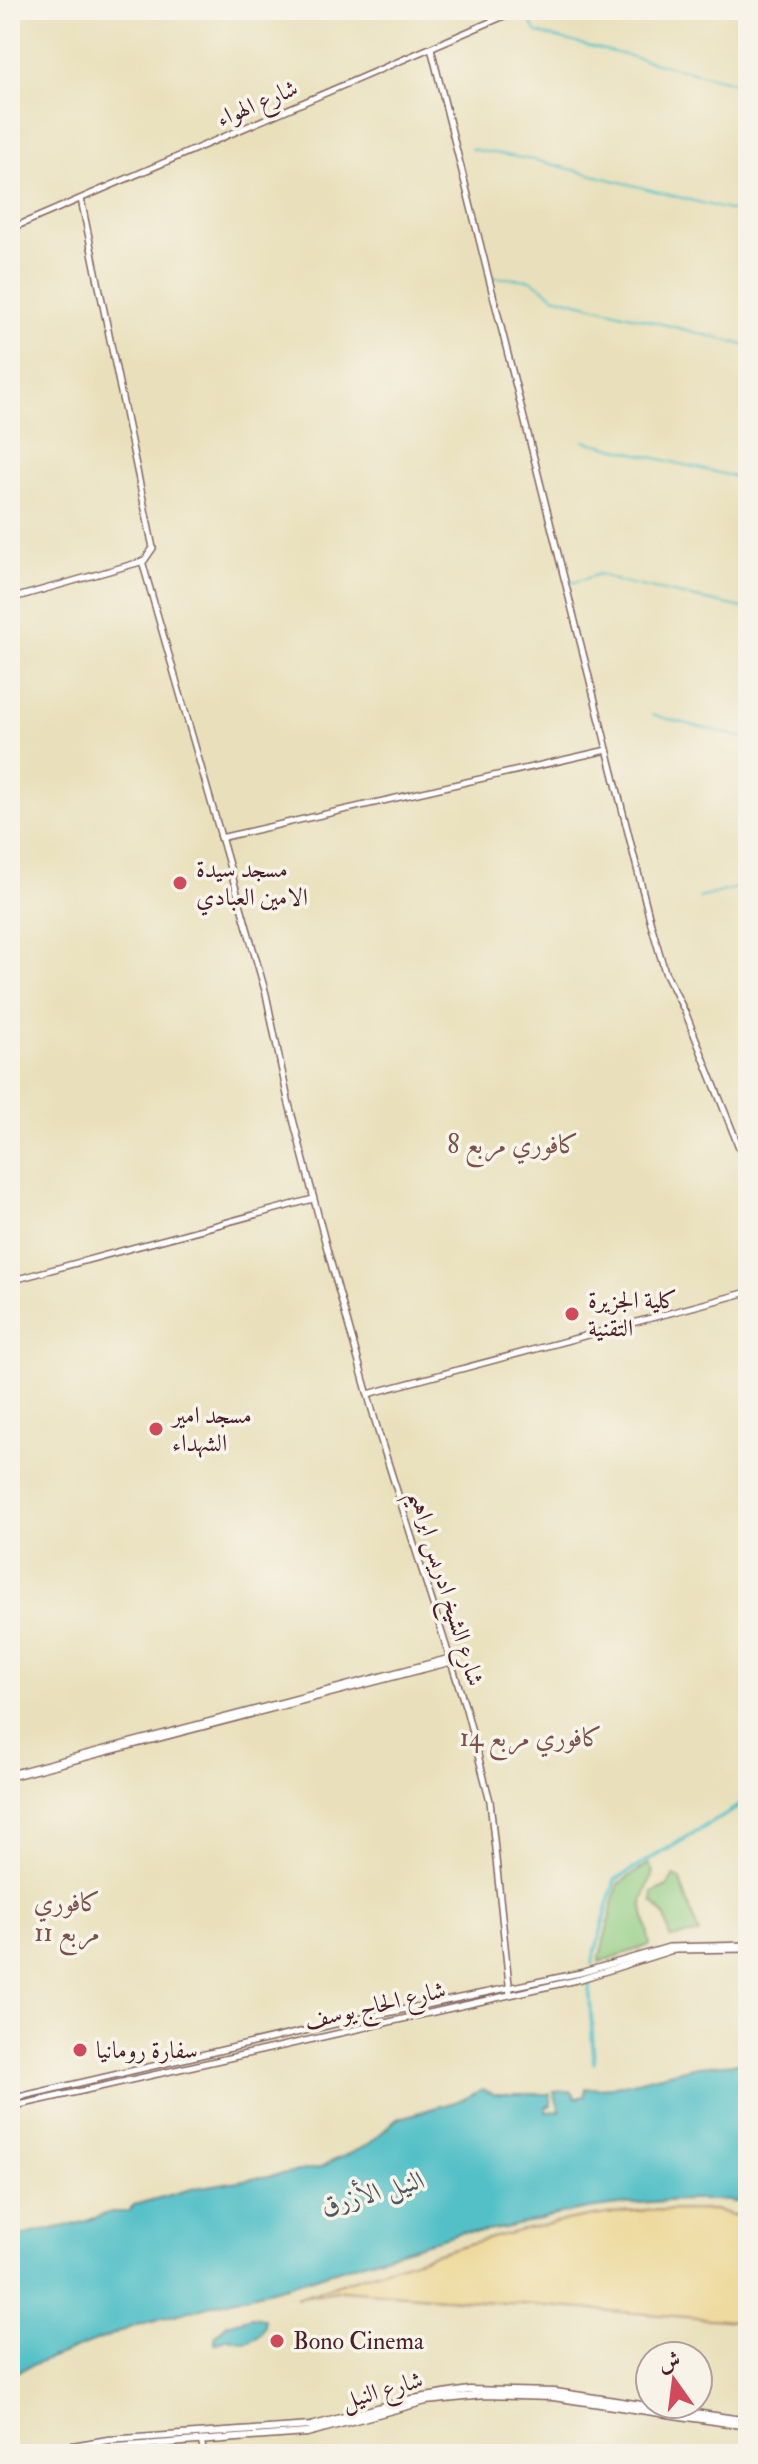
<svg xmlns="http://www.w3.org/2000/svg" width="758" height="2464" font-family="'IM FELL Double Pica',Amiri,serif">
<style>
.green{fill:#91cd82;stroke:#6e7656;stroke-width:2}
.sand{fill:#eeda9e;stroke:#9c7c64;stroke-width:2}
.water{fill:#52c0c7;stroke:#4e7079;stroke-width:2}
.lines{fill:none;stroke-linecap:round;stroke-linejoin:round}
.stream{stroke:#52c0c7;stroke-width:2}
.canal{stroke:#52c0c7;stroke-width:4}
.secondary-casing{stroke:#82635d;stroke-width:8}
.primary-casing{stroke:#82635d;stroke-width:9}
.secondary{stroke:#fff;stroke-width:5}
.primary{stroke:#fff;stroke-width:6}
.poi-dot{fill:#d1495b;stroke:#f7f3e8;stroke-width:3}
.labels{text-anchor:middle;stroke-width:7;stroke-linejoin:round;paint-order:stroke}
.street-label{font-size:24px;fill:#4a1f2b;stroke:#f7f3e8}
.poi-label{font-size:24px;fill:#4a1f2b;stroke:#f7f3e8;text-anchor:start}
.neighbourhood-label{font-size:26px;fill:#7a514c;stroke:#f7f3e8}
.water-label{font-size:26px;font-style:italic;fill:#4d5762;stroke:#f7f3e8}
</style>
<rect width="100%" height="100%" fill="#f7f3e8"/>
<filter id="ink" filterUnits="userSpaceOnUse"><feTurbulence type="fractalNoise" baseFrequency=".0125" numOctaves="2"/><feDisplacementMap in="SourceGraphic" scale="16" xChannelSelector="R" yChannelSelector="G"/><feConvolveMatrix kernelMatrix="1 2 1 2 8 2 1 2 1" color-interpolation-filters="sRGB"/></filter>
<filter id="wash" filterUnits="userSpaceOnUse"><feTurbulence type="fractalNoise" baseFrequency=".006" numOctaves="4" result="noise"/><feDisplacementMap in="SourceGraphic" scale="32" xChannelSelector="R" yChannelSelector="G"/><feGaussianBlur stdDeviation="1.8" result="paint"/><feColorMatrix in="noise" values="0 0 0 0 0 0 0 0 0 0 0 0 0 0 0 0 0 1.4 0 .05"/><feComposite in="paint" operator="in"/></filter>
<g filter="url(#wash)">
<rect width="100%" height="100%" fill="#e9e0bb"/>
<g class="green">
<polygon points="649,1864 653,1872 642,1902 650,1945 599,1962 618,1884"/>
<polygon points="674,1876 679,1878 699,1934 670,1938 665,1916 652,1901 653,1893 667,1886"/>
</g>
<path class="sand" d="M714,2210L748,2219V2322L342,2290L296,2298C403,2263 510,2226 622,2212C652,2209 684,2211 714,2210Z"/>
<g class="water">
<path d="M748,2062V2205C710,2193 606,2205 565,2213C530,2220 497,2234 462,2232L286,2286L140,2324L10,2374V2238L84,2222L111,2212H127L134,2205L195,2188L318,2168L368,2145L397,2119L464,2099L482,2089L494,2094H550L551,2105L546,2107V2112L560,2111L554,2092L571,2091L576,2098L585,2096V2089L612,2087L697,2066Z"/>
<path d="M252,2317L264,2319C266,2332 258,2339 246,2342L227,2338L215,2344V2337L227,2324Z"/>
</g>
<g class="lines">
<g class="stream">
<polyline points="525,13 537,33 748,86"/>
<polyline points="471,149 539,161 748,215"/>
<polyline points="491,277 531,280 554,296 748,346"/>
<polyline points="584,441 748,480"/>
<polyline points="546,494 569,584 599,574 617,581 748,609"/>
<polyline points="652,715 748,739"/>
<polyline points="699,898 748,885"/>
</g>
<g class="canal">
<polyline points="592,1964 615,1880 748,1801"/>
<polyline points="589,1981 594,2063"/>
</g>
</g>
</g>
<g filter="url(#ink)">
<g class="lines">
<defs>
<g id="secondary">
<polyline points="431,48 651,924 665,972 686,1014 748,1170"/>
<polyline points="10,229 518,10"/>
<polyline points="142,561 266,994 288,1100 327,1249 378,1431 466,1709 490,1801 510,1994"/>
<polyline points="10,599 144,561 153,548 81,199"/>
<polyline points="220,838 607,750"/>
<polyline points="10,1281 313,1199"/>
<polyline points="368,1394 748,1292"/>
<polyline points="10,1774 450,1658"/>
<polyline points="10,1777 451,1662"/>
<polyline points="10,2099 339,2023 580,1973 669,1947 748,1945"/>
<polyline points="10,2107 581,1979 673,1950 748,1949"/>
<polyline points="201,2440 204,2454"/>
</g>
<g id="primary">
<polyline points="25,2454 108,2440 311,2426 407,2400 469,2390 555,2392 748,2421"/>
<polyline points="62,2454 102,2448 307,2433 426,2401 484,2395 553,2397 748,2426"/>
</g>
</defs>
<use href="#secondary" class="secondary-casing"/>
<use href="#primary" class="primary-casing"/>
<use href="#secondary" class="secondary"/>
<use href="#primary" class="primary"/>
</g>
</g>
<g class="poi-dot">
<circle cx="180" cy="883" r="8"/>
<circle cx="572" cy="1314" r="8"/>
<circle cx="156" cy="1429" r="8"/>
<circle cx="80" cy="2050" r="8"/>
<circle cx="277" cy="2341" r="8"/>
</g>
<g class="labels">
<g class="street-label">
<text transform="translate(257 103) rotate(-23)" y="8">شارع الهواء</text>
<text transform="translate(447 1588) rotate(73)" y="8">شارع الشيخ ادريس ابراهيم</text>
<text transform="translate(375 2005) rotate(-13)" y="8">شارع الحاج يوسف</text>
<text transform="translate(382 2390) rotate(-16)" y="8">شارع النيل</text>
</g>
<g class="poi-label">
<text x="196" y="877">مسجد سيدة<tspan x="196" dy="28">الامين العبادي</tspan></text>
<text x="588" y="1308">كلية الجزيرة<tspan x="588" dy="28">التقنية</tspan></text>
<text x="172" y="1423">مسجد امير<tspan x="172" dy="28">الشهداء</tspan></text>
<text x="96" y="2058">سفارة رومانيا</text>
<text x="293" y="2349">Bono Cinema</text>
</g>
<g class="neighbourhood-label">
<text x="513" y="1153">كافوري مربع 8</text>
<text x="531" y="1746">كافوري مربع 14</text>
<text x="67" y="1911">كافوري<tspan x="67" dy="30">مربع 11</tspan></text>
</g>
<g class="water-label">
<text transform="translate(373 2192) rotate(-15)" y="9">النيل الأزرق</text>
</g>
</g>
<rect width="758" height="2464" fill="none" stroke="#f7f3e8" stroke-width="40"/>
<g transform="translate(674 2380) rotate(346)"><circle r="38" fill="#f7f3e8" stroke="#b29e9c" stroke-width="2"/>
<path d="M0-6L14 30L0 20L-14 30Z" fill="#d1495b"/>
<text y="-12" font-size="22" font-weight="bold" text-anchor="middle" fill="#4a1f2b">ش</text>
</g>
</svg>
